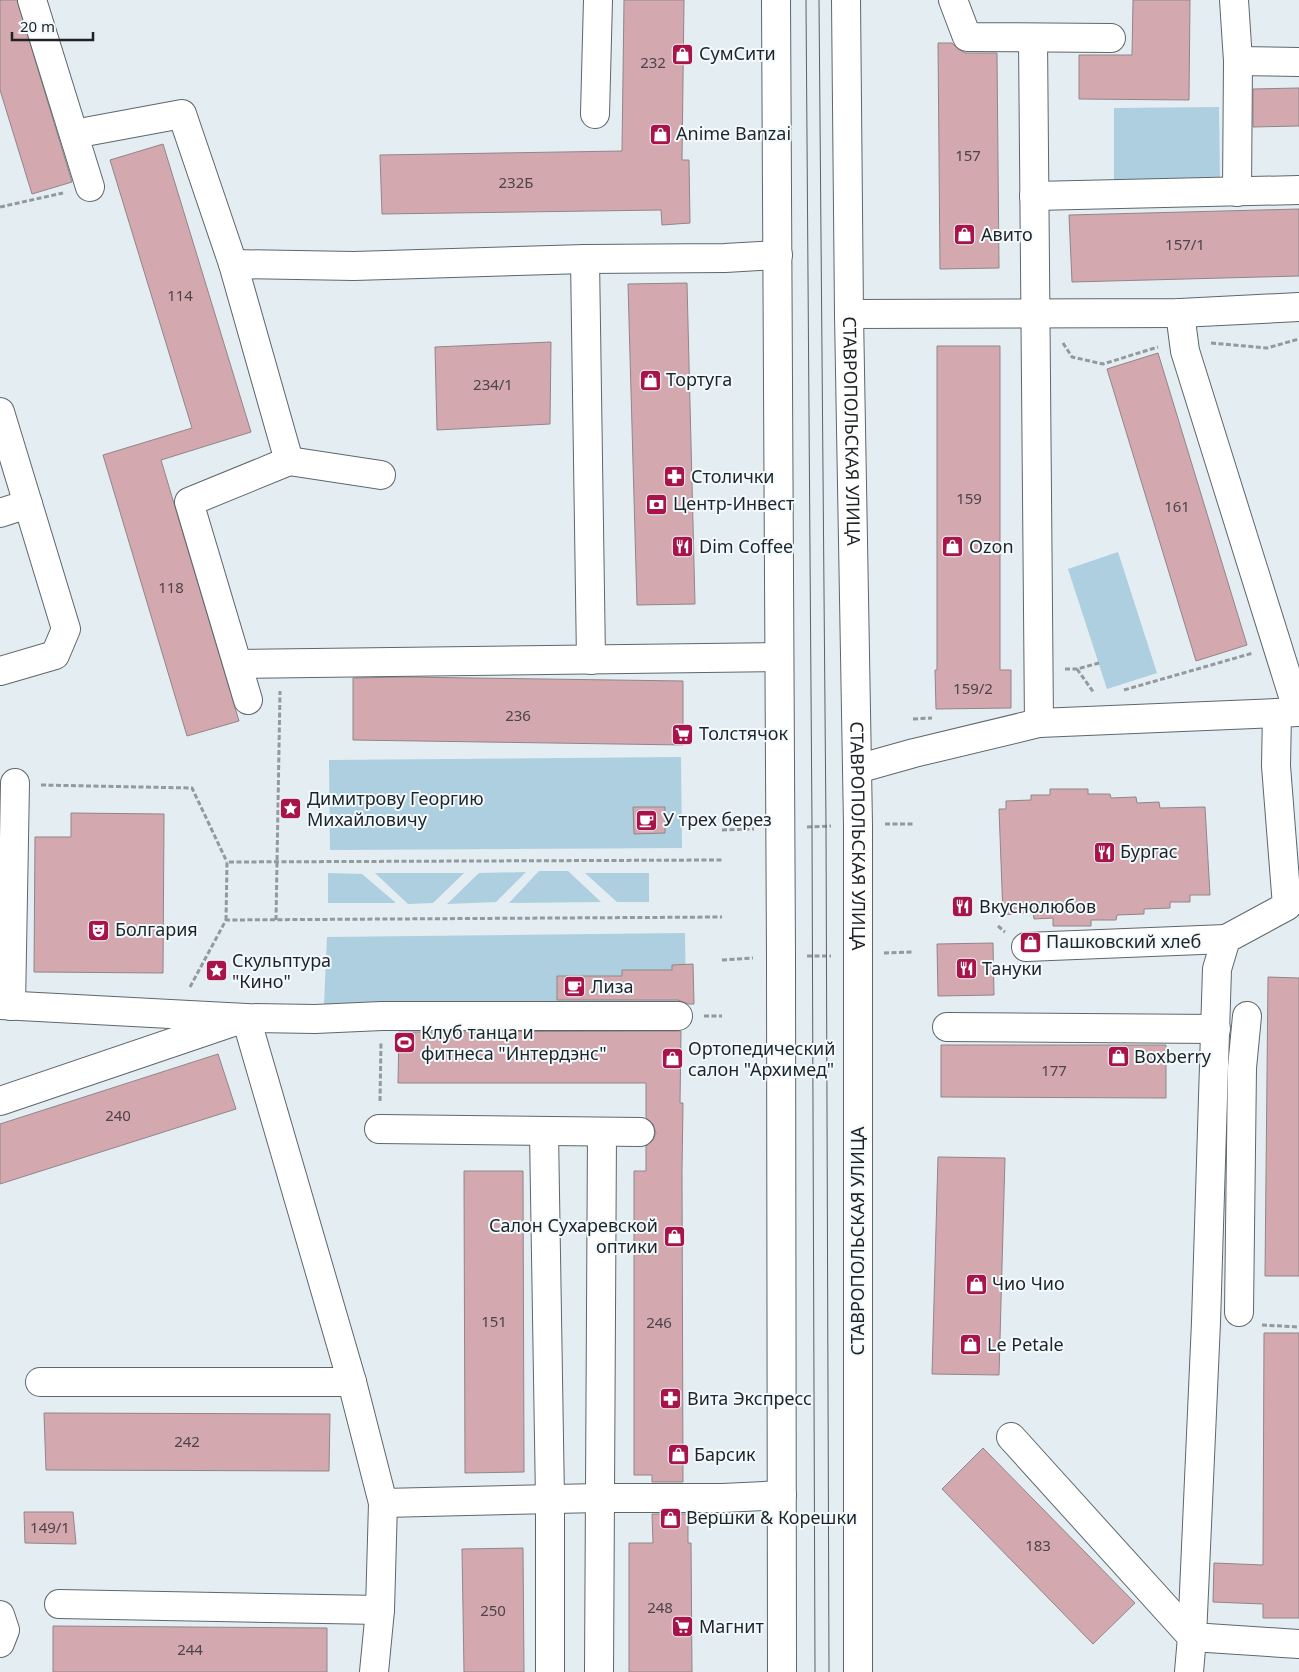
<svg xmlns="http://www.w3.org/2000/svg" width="1299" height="1672" font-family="'Noto Sans',sans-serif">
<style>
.green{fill:#adcfe0}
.building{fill:#d4a8af;stroke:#908687}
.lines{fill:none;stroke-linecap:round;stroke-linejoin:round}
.minor-casing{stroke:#5f676c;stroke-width:30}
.major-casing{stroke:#5f676c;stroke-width:30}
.path{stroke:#939a9e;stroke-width:3;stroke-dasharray:5 2.5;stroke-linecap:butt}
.minor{stroke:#fff;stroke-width:28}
.major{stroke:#fff;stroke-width:28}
.tram{stroke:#5c6265;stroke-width:1}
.labels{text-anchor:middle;stroke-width:4;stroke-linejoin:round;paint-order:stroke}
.number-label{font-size:15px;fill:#4c4448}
.poi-label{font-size:18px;fill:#1f2325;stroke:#f2fafe;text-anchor:start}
.street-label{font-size:18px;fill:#1f2325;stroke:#f2fafe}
</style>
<rect width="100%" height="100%" fill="#e3edf2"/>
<g class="green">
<polygon points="1219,107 1220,186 1114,187 1114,108"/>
<polygon points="1118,552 1157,673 1107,689 1068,569"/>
<polygon points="681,757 682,848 330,850 329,760"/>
<polygon points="539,871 568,871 601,902 509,903"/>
<polygon points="526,872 496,902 447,904 479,873"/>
<polygon points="328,873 362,874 396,903 328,903"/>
<polygon points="464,873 433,903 408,904 375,873"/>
<polygon points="585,873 649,873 649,902 617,902"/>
<polygon points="685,933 686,1006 324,1005 327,937"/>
</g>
<g class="building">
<polygon points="0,0 17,0 72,182 32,194 0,90"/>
<polygon points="624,0 684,0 682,160 689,160 690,223 662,225 661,210 382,214 380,155 622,151"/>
<polygon points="1133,0 1190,0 1189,100 1079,99 1079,55 1132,55"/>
<polygon points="938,43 952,43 958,49 966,53 997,53 999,268 940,269"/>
<polygon points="1299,88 1299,126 1253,127 1253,89"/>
<polygon points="163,144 251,432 161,460 239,721 187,736 103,455 192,428 110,160"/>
<polygon points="1299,209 1299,276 1072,282 1069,215"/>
<polygon points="687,283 695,604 637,605 628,284"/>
<polygon points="551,342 550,424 437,430 435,347"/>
<polygon points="937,346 1000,346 1000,670 1011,670 1011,708 936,709 935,670 937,670"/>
<polygon points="1158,353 1247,645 1196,661 1107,369"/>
<polygon points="404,677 683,681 683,745 353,740 353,678"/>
<polygon points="1050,789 1088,789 1088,794 1110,794 1111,798 1136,797 1137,803 1159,802 1160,808 1205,807 1210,895 1190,895 1190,902 1170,902 1170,908 1144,909 1144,914 1117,915 1116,920 1091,920 1091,926 1053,926 1053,918 1034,919 1033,912 1003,915 999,809 1006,809 1006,801 1031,800 1031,795 1050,795"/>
<polygon points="633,807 665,807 665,833 634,834"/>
<polygon points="71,813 164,814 163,973 34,972 35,837 71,837"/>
<polygon points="993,943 994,995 938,996 937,944"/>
<polygon points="693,964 694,1004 688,1004 678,1000 557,1000 557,976 622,976 622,970 672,970 672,965"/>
<polygon points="1268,977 1299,978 1299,1276 1265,1276"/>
<polygon points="681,1031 680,1103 683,1103 682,1171 683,1482 652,1482 652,1475 634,1475 634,1171 646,1171 646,1146 653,1140 656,1133 653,1124 646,1118 646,1083 398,1083 399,1032"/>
<polygon points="941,1045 1166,1045 1166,1098 941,1097"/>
<polygon points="218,1054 236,1109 0,1184 0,1124"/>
<polygon points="938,1157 1005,1158 999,1375 932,1374"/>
<polygon points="464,1171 523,1171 524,1472 465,1473"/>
<polygon points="1264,1333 1299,1333 1299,1618 1263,1618 1263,1604 1213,1602 1214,1563 1263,1565"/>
<polygon points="44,1413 330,1414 329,1471 46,1470"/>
<polygon points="983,1448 1135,1603 1093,1644 942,1489"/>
<polygon points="24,1512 73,1512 76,1544 25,1543"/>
<polygon points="652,1514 688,1514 688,1543 691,1543 692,1672 629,1672 629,1543 653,1543"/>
<polygon points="523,1548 524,1672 464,1672 462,1549"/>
<polygon points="53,1626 327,1628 327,1672 53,1672"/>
</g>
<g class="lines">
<defs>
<g id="minor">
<polyline points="32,0 90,187"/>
<polyline points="953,0 967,37 1111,38"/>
<polyline points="1234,0 1238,61"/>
<polyline points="1033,38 1039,723"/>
<polyline points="595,114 598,0"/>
<polyline points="74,134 182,114 233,264 354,266 585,259 725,258 778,255"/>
<polyline points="1237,192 1238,61 1299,62"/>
<polyline points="1034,196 1299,190"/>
<polyline points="585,259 591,660"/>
<polyline points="233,264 289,461 189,502 248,700"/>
<polyline points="1180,313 1185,351 1298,712"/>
<polyline points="849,314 1180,313 1299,307"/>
<polyline points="0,412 66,629 55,655 0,671"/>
<polyline points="289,461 381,475"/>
<polyline points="0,513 28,504"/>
<polyline points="238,664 779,657"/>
<polyline points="1277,713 1276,766 1287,906 1226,939 1217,969 1206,1322 1192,1637 1299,1644"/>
<polyline points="857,769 914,753 1039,723 1299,712"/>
<polyline points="1026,947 1226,939"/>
<polyline points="0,1005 246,1018 315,1019 382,1016 678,1016"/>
<polyline points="11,1006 15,783"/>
<polyline points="246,1018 352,1382 383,1503 380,1610 374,1672"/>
<polyline points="947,1027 1216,1029"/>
<polyline points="0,1101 233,1022"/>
<polyline points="379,1129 640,1132"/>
<polyline points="544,1132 550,1500 550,1672"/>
<polyline points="1239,1312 1242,1068 1247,1016"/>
<polyline points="40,1382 352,1382"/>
<polyline points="1011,1437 1192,1637 1189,1672"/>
<polyline points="383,1503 600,1498 723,1498 782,1495"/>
<polyline points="59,1604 380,1610"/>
<polyline points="0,1615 5,1630 0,1643"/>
<polyline points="599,1672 602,1132"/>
</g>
<g id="major">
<polyline points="776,0 781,957 782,1672"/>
<path id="s1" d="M846,0L849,314L858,825V1672"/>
</g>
</defs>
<use href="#minor" class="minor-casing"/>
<use href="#major" class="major-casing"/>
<g class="path">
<polyline points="0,207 63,193"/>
<polyline points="1063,343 1072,357 1103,364 1158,347"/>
<polyline points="1211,343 1267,348 1299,339"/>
<polyline points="1065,669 1077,669 1099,663"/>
<polyline points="1077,669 1094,693"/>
<polyline points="1124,690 1253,653"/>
<polyline points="913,719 932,718"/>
<polyline points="41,785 192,788 227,862"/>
<polyline points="885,824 914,824"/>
<polyline points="807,827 831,826"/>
<polyline points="722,830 754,829"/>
<polyline points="226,920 227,862 722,860"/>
<polyline points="276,920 280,691"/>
<polyline points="998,926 1005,932"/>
<polyline points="884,953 914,952"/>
<polyline points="807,956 831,956"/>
<polyline points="722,960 753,958"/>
<polyline points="190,987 226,920 722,917"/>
<polyline points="704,1016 722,1016"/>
<polyline points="380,1101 381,1042"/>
<polyline points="1262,1325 1299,1327"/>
</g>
<use href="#minor" class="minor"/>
<use href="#major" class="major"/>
<g class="tram">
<polyline points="806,0 812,826 815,1672"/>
<polyline points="819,0 826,826 829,1672"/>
</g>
</g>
<defs>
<symbol id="shop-square" viewBox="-11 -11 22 22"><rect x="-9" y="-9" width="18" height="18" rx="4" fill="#a8144a" stroke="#f2fafe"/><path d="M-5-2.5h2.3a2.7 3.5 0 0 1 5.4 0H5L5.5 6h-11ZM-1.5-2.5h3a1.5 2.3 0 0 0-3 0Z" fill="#fff"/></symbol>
<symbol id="pharmacy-square" viewBox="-11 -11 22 22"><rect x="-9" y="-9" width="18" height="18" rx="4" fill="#a8144a" stroke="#f2fafe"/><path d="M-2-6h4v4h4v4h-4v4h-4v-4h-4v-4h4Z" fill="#fff"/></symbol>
<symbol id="bank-square" viewBox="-11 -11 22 22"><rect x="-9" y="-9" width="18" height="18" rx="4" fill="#a8144a" stroke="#f2fafe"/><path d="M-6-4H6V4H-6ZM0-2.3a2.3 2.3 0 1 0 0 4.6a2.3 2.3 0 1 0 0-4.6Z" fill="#fff"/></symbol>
<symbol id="restaurant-square" viewBox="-11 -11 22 22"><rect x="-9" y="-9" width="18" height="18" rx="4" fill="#a8144a" stroke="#f2fafe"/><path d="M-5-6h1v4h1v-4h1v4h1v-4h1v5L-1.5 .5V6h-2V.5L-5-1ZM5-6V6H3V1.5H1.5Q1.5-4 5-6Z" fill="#fff"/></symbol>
<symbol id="supermarket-square" viewBox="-11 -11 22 22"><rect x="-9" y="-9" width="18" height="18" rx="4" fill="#a8144a" stroke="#f2fafe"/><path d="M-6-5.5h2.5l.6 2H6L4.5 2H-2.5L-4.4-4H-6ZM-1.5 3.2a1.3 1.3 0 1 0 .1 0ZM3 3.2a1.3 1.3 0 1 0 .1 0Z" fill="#fff"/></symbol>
<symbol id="sight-square" viewBox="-11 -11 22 22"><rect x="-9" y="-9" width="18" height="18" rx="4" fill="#a8144a" stroke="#f2fafe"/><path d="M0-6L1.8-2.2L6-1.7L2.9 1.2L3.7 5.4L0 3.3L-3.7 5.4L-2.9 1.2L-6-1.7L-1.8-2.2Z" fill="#fff"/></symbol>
<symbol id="cafe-square" viewBox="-11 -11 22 22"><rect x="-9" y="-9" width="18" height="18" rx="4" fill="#a8144a" stroke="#f2fafe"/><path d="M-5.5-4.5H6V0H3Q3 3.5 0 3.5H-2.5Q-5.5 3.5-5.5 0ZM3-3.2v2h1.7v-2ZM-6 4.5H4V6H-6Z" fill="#fff"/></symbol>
<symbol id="theatre-square" viewBox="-11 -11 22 22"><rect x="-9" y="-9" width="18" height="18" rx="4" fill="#a8144a" stroke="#f2fafe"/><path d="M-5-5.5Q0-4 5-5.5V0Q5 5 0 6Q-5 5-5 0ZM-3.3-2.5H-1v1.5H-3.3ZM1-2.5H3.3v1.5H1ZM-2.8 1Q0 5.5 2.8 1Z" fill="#fff"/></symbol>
<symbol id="stadium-square" viewBox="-11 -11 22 22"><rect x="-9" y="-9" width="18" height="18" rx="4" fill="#a8144a" stroke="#f2fafe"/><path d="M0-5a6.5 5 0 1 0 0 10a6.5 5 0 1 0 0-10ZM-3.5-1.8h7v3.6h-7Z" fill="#fff"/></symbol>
</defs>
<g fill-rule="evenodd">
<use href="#shop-square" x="670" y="42" width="25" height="25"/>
<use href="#shop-square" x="648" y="122" width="25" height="25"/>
<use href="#shop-square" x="952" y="222" width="25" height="25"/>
<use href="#shop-square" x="638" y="368" width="25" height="25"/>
<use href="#pharmacy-square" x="662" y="464" width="25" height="25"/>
<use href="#bank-square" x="644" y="492" width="25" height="25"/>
<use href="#restaurant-square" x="670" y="534" width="25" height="25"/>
<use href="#shop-square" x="940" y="534" width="25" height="25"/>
<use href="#supermarket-square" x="670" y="722" width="25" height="25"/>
<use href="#sight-square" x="278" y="796" width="25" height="25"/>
<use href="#cafe-square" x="634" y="808" width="25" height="25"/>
<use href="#restaurant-square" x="1092" y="840" width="25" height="25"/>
<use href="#restaurant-square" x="950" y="894" width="25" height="25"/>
<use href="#theatre-square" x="86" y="918" width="25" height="25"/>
<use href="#shop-square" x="1018" y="930" width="25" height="25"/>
<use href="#restaurant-square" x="954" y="956" width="25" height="25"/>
<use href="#sight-square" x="204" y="958" width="25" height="25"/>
<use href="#cafe-square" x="562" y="974" width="25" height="25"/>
<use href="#stadium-square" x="392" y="1030" width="25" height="25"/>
<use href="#shop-square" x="1106" y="1044" width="25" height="25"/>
<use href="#shop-square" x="660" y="1046" width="25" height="25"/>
<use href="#shop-square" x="662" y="1224" width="25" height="25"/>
<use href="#shop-square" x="964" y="1272" width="25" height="25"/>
<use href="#shop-square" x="958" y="1332" width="25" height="25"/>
<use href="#pharmacy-square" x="658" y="1386" width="25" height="25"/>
<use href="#shop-square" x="666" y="1442" width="25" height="25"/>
<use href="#shop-square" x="658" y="1506" width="25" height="25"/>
<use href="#supermarket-square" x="670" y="1614" width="25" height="25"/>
</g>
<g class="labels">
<g class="number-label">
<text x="653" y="68">232</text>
<text x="968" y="161">157</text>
<text x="516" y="188">232Б</text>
<text x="1185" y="250">157/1</text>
<text x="180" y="301">114</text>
<text x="493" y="390">234/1</text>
<text x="969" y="504">159</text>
<text x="1177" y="512">161</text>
<text x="171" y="593">118</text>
<text x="973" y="694">159/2</text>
<text x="518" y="721">236</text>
<text x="1054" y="1076">177</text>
<text x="118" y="1121">240</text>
<text x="494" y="1327">151</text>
<text x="659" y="1328">246</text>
<text x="187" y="1447">242</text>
<text x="50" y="1533">149/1</text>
<text x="1038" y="1551">183</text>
<text x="660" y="1613">248</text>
<text x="493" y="1616">250</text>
<text x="190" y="1655">244</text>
</g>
<g class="poi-label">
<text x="699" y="60">СумСити</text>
<text x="676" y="140">Anime Banzai</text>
<text x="981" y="241">Авито</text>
<text x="666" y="386">Тортуга</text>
<text x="691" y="483">Столички</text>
<text x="673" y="510">Центр-Инвест</text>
<text x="699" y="553">Dim Coffee</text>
<text x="969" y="553">Ozon</text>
<text x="699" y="740">Толстячок</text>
<text x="307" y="805">Димитрову Георгию<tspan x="307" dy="21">Михайловичу</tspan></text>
<text x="663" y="826">У трех берез</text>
<text x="1120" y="858">Бургас</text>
<text x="979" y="913">Вкуснолюбов</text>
<text x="115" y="936">Болгария</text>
<text x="1046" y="948">Пашковский хлеб</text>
<text x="232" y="967">Скульптура<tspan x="232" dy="21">"Кино"</tspan></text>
<text x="982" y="975">Тануки</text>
<text x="591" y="993">Лиза</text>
<text x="421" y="1039">Клуб танца и<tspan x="421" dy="21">фитнеса "Интердэнс"</tspan></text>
<text x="688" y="1055">Ортопедический<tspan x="688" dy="21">салон "Архимед"</tspan></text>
<text x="1134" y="1063">Boxberry</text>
<text x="658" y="1232" text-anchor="end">Салон Сухаревской<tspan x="658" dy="21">оптики</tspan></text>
<text x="992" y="1290">Чио Чио</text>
<text x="987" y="1351">Le Petale</text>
<text x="687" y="1405">Вита Экспресс</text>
<text x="694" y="1461">Барсик</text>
<text x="686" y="1524">Вершки &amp; Корешки</text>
<text x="699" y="1633">Магнит</text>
</g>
<g class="street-label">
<text dy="6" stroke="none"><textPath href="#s1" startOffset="431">СТАВРОПОЛЬСКАЯ УЛИЦА</textPath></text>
<text dy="6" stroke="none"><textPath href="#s1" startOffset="836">СТАВРОПОЛЬСКАЯ УЛИЦА</textPath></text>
<text transform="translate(858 1241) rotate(-90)" y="6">СТАВРОПОЛЬСКАЯ УЛИЦА</text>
</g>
</g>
<path d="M12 32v8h81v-8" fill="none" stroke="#1f2325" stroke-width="2.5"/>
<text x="20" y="32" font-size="15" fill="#1f2325" stroke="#f2fafe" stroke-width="4" paint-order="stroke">20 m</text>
</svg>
